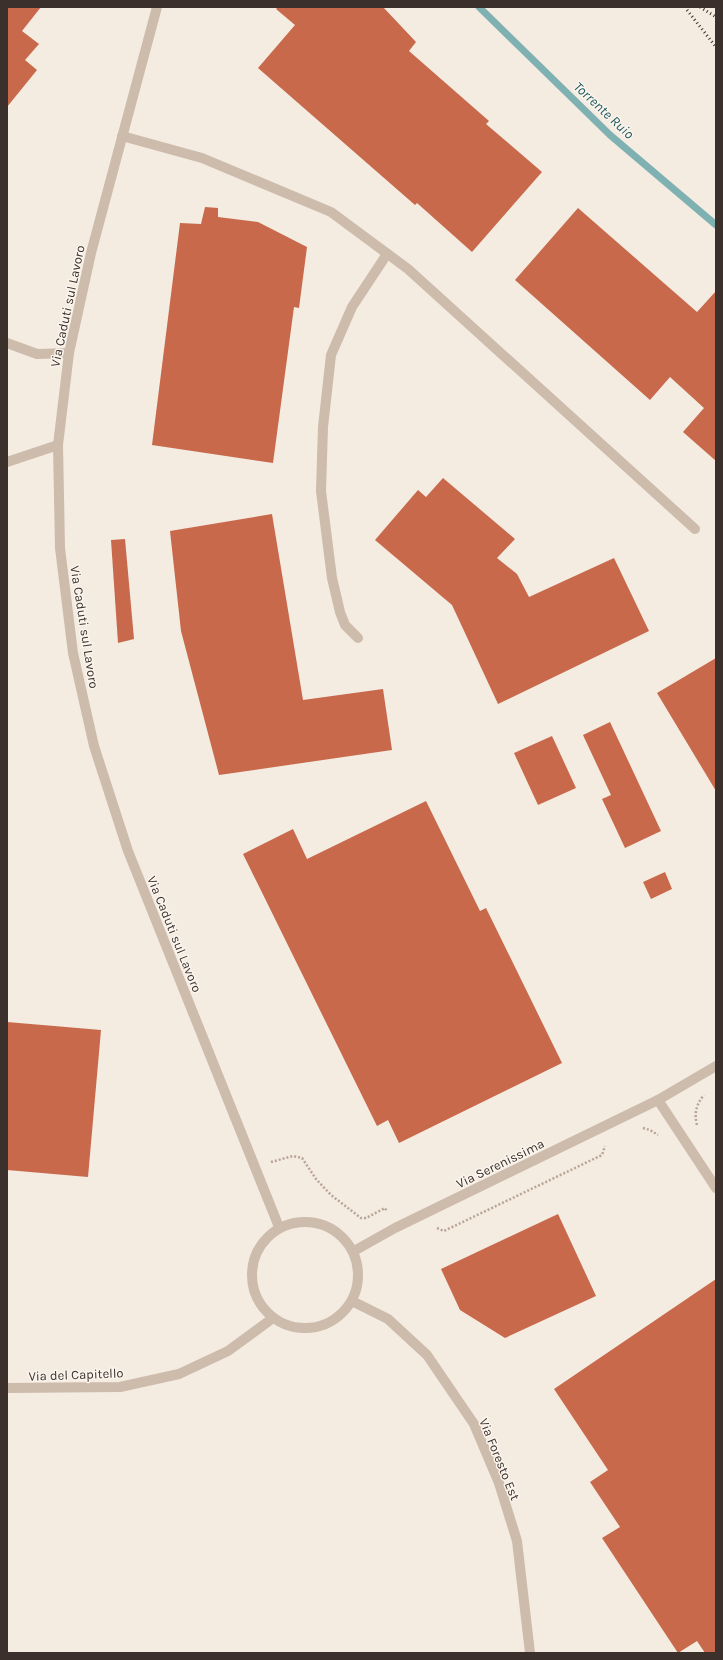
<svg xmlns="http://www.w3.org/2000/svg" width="723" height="1660" font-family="Karla,sans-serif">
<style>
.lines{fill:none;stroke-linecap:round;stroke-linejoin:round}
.stream{stroke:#7fb0b2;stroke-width:7}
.building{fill:#c8694b}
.path{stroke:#b9a596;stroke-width:2.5;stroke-dasharray:2 2;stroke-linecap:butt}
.service{stroke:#cdbbac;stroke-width:10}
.minor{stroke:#cdbbac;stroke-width:10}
.tertiary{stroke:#cdbbac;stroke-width:10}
.rail{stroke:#3b302b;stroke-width:3;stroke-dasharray:1 3;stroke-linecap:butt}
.labels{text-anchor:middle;stroke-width:3;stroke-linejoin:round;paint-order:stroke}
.street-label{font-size:13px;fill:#3b302b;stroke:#fbf5ee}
.water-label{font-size:14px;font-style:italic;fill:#1f5a5e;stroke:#fbf5ee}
</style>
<rect width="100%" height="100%" fill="#f4ebe1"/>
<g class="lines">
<polyline class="stream" points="479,7 610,135 716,225"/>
</g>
<g class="building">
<polygon points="7,7 41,7 22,31 39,44 25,60 37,70 7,107"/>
<polygon points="278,7 383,7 416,42 409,51 489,121 486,124 542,172 472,252 417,203 415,205 258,68 295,25 276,9"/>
<polygon points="205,207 218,208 218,217 258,222 307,247 299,308 294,307 273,463 152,445 180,223 201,224"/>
<polygon points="578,208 697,312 716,291 716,461 683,432 704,408 670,377 650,400 515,280"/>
<polygon points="443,478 515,539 497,558 517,574 529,597 614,558 649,631 498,704 452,605 375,540 418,490 426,497"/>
<polygon points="272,514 303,700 383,689 392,750 219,775 181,631 170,531"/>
<polygon points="125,539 134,639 118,643 111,540"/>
<polygon points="716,658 716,791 657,693"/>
<polygon points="610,722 661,831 625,848 602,799 611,795 583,735"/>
<polygon points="552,736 576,788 538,805 514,753"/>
<polygon points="426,801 480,911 486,908 562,1063 399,1143 388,1120 377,1126 243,854 293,829 307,859"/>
<polygon points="665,872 672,889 651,899 643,882"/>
<polygon points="7,1022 101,1030 88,1177 7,1170"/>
<polygon points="558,1214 596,1296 505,1338 460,1310 441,1269"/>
<polygon points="716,1279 716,1653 705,1653 697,1641 678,1653 602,1538 620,1527 590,1482 608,1470 554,1389"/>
</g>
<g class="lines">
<g class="path">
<path d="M697,1125C694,1113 696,1105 704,1095"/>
<polyline points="643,1128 650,1130 658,1135"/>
<polyline points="271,1162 293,1156 302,1158 316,1179 331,1195 361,1218 366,1218 385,1208 387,1212"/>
<polyline points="437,1228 444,1231 602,1155 605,1146"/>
</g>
<g class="service">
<polyline points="7,343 37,354 69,353"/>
<polyline points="7,462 58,445"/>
</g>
<g class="minor">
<polyline points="122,136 202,158 331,212 408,269 695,529"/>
<polyline points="358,638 345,625 340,612 332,578 321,491 323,427 331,355 352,307 387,254"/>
<polyline points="658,1100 716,1188"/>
<polyline points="354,1251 395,1228 658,1100 716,1066"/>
<polyline points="7,1388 120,1387 179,1374 228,1351 273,1318"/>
</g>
<g class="tertiary">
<polyline points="157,7 91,253 69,353 58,445 60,548 73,653 94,746 128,851 279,1227"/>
<circle cx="305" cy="1275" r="53"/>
<polyline points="352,1301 388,1319 427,1355 474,1424 499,1483 517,1541 530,1653"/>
</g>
<g class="rail">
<polyline points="700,7 716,17"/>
<polyline points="687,10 716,47"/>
</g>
</g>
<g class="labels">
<g class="street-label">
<text transform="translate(67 306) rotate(-78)" y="5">Via Caduti sul Lavoro</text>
<text transform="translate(85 627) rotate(81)" y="5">Via Caduti sul Lavoro</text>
<text transform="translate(175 934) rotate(68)" y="5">Via Caduti sul Lavoro</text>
<text transform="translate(500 1163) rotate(-26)" y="5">Via Serenissima</text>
<text transform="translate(76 1374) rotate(-2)" y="5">Via del Capitello</text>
<text transform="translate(500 1459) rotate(68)" y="5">Via Foresto Est</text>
</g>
<g class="water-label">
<text transform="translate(604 110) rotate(43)" y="5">Torrente Ruio</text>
</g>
</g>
<rect width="723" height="1660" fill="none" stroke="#3b302b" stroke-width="16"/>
</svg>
